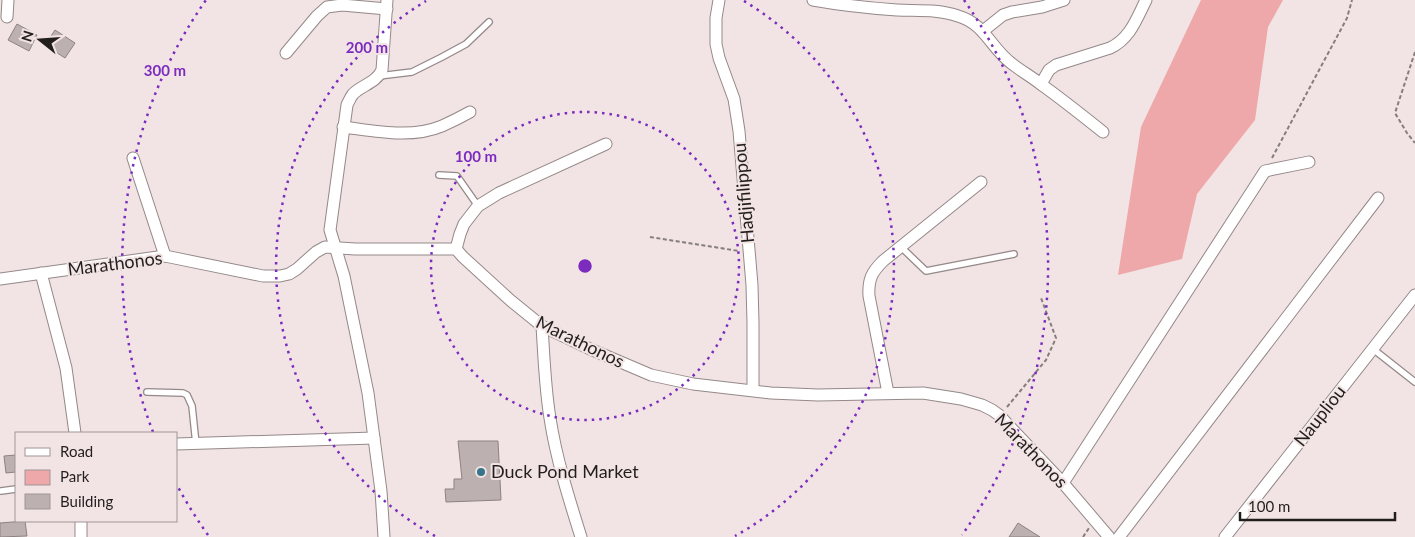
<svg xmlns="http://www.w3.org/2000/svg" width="1415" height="537" font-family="Lato,sans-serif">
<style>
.green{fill:#efa8aa}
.building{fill:#bdb0b0;stroke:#8d8181}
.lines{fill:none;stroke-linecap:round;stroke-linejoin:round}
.service-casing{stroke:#948888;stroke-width:8}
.minor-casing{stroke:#948888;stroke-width:13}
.path{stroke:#867d7d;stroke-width:2;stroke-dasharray:4 2.5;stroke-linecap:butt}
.service{stroke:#fff;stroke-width:5.5}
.minor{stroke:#fff;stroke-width:11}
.ring{fill:none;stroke:#7b2cbf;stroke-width:2.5;stroke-dasharray:2.5 5}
.poi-dot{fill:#37738b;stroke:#f2e4e4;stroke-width:2}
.labels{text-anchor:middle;stroke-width:4;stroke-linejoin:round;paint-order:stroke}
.street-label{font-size:18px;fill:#231e1e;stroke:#f2e4e4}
.poi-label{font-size:18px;fill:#231e1e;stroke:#f2e4e4;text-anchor:start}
.centre{fill:#7b2cbf;stroke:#f2e4e4;stroke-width:2.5}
.ring-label{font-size:15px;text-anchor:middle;font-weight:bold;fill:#7b2cbf;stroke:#f2e4e4;stroke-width:4;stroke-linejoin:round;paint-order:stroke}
</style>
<rect width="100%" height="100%" fill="#f2e4e4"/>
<polygon class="green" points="1201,0 1283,0 1268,27 1255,120 1197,194 1182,259 1118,275 1141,127"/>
<g class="building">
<polygon points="17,24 37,35 29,51 8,40"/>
<polygon points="55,30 75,43 65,58 45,45"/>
<polygon points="458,441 498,441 501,500 446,502 445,489 454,489 454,479 462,479"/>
<polygon points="16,455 16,472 6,473 4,456"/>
<polygon points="25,521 27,536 0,537 0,523"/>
<polygon points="1018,523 1040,537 1009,537"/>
</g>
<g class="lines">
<defs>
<g id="service">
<polyline points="379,76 412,72 442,57 466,44 489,22"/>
<polyline points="439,175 457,176 478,206"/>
<polyline points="901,247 926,271 1014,254"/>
<polyline points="1373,349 1415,382"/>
<polyline points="147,392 183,393 187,395 192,406 196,444"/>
<polyline points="1,491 16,489"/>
</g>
<g id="minor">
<polyline points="719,0 716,18 716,44 719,58 734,99 739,131 752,285 753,323 753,390"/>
<path d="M813,0C841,5 869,8 897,10C917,11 938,9 958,16C985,24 990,47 1011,63C1021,71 1032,77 1042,85C1063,100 1083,116 1103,132"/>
<polyline points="7,17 8,0"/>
<polyline points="983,31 1003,15 1012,12 1042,7 1064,0"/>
<polyline points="286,53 317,16 327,7 342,5 387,9"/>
<path d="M1041,84L1049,70L1056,65L1110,48C1130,39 1137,18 1146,0"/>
<path d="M343,127C375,131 411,139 442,126C451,122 461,117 470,112"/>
<polyline points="133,158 165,256"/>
<polyline points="456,249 460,234 464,224 478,206 499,193 606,144"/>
<polyline points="41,273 66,368 75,433"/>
<polyline points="0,279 165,256 263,276 280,276 289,274 297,269 316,252 325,247 355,249 456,249 463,257 510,300 542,326 590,349 651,375 693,384 771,393 818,395 923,393 961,399 982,405 992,410 999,415 1011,428 1063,483 1109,537"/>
<path d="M542,326C544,357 545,388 550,418C556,458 569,499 581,537"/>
<path d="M888,393L869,296C868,279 872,272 883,261L981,182"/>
<polyline points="176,444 374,438"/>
<polyline points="1063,483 1265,171 1309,162"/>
<polyline points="81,521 81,537"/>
<path d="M384,537L381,491L368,393L344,276L330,230L347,105C349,101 350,98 353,94C362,85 376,83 382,70L387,0"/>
<polyline points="1119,537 1378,198"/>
<polyline points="1225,537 1415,295"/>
</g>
</defs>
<use href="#service" class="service-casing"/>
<use href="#minor" class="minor-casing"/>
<g class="path">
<polyline points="1415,52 1395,113 1407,133 1415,143"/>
<polyline points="1272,158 1347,18 1352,0"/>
<polyline points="650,237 739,251"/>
<polyline points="1007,407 1046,360 1056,338 1041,298"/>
<polyline points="1083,537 1089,528"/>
</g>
<use href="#service" class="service"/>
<use href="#minor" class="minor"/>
</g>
<g class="ring">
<circle cx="585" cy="266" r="154"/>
<path d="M435 536A309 309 0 0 1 426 1M744 1A309 309 0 0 1 735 536"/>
<path d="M208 535A463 463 0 0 1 178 487M153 432A463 463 0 0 1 206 0M964 0A463 463 0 0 1 962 535"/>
</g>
<circle class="poi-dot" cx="481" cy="472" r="5"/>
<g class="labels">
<g class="street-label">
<text transform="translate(744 193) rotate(-95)" y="6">Hadjifilippou</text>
<text transform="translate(115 264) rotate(-7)" y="6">Marathonos</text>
<text transform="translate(580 342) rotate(26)" y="6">Marathonos</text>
<text transform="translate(1320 416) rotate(-52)" y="6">Naupliou</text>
<text transform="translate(1031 451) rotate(46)" y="6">Marathonos</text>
</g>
<g class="poi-label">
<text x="491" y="478">Duck Pond Market</text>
</g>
</g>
<circle cx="585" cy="266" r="8" class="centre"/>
<g class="ring-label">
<text x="367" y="53">200 m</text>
<text x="165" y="76">300 m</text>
<text x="476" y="162">100 m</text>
</g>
<rect x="15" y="432" width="162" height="90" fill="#f2e4e4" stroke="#9f9595"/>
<rect x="25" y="448" width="25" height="8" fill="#ffffff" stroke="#9f9595"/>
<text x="60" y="457" font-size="15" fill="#231e1e">Road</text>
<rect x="25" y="470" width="25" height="15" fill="#efa8aa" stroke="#9f9595"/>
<text x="60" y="482" font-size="15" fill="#231e1e">Park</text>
<rect x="25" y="494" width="25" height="15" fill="#bdb0b0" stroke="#9f9595"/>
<text x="60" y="507" font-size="15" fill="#231e1e">Building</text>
<g transform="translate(40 40) rotate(287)" stroke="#f2e4e4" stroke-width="4" paint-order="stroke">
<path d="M0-4L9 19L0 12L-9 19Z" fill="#231e1e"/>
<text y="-8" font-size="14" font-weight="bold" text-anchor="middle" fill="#231e1e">N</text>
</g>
<path d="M1240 512v8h155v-8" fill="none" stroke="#231e1e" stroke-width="2.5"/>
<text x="1248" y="512" font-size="15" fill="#231e1e" stroke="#f2e4e4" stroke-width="4" paint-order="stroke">100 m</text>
</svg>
